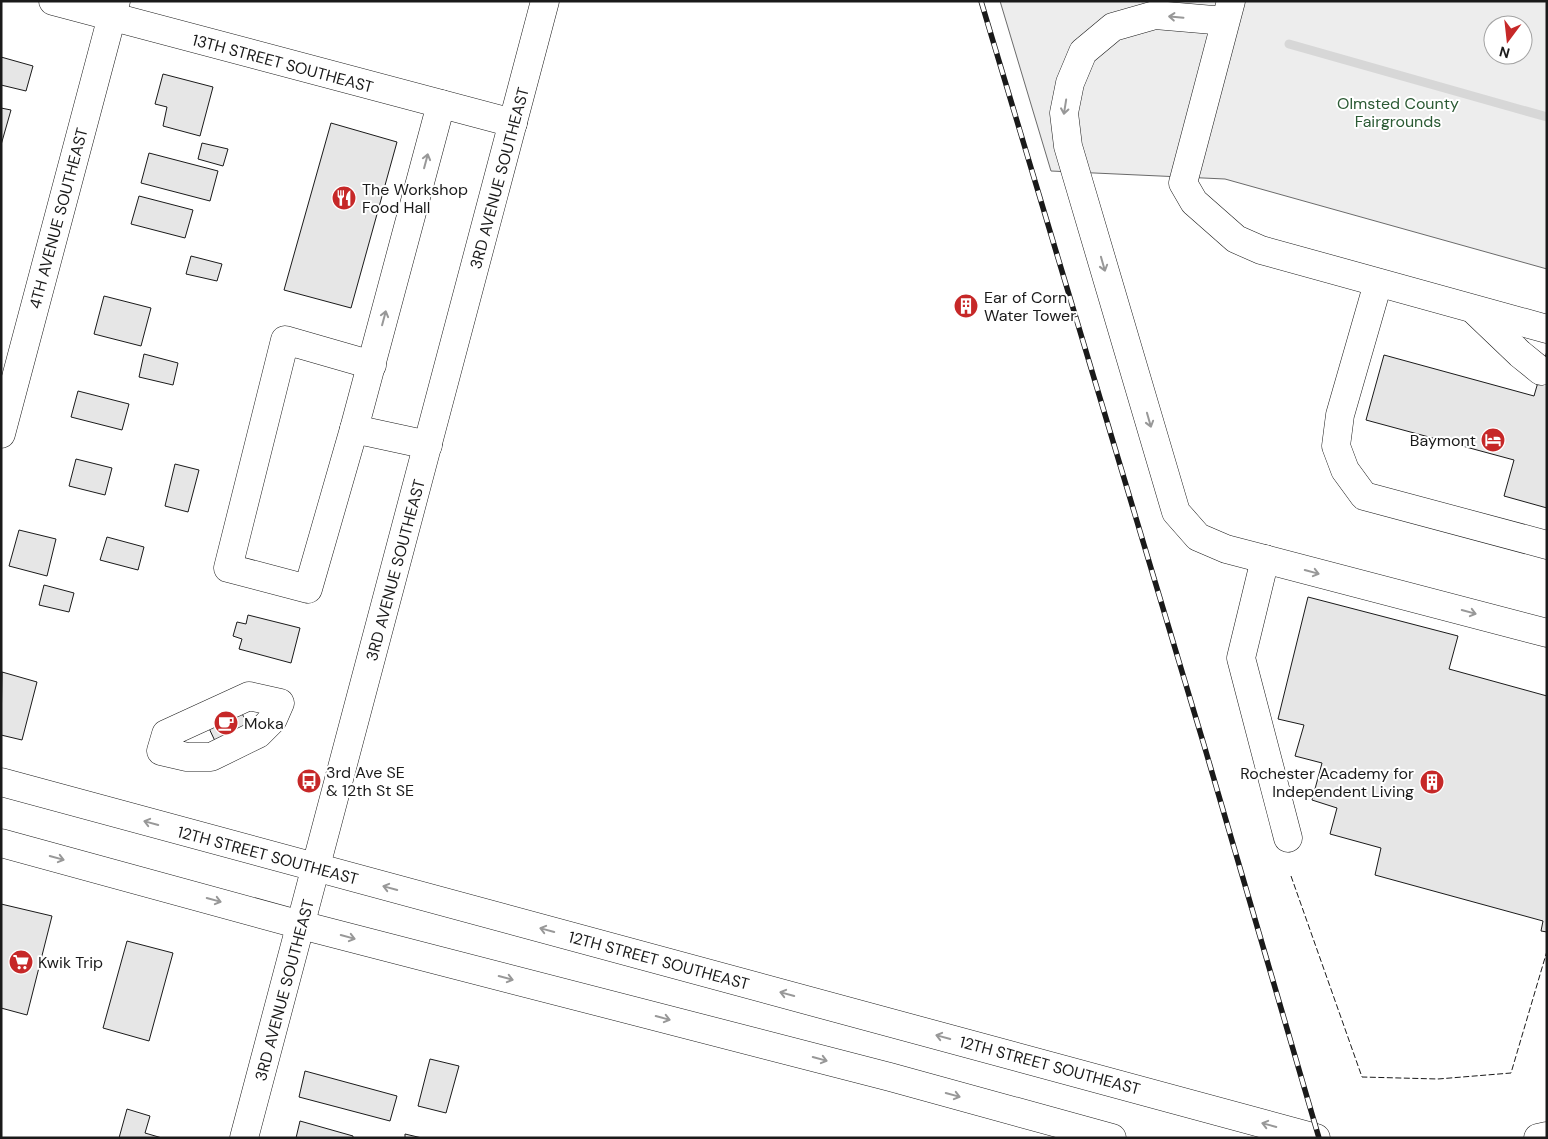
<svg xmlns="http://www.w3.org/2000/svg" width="1548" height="1139" font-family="'DM Sans',sans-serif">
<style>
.green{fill:#ededed;stroke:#6a6a6a;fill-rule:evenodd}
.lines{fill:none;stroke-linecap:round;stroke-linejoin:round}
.stream{stroke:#d7d7d7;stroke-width:9}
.building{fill:#e6e6e6;stroke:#1a1a1a}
.minor-casing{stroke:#1a1a1a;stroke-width:29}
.major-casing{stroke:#1a1a1a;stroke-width:29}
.minor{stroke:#fff;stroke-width:28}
.major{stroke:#fff;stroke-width:28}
.rail-casing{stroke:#1a1a1a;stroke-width:5.5}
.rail{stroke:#fff;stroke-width:4;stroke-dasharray:11;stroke-linecap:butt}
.fence{stroke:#1a1a1a;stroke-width:1;stroke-dasharray:6 2.5;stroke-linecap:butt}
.oneway{stroke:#989898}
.labels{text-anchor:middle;stroke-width:4;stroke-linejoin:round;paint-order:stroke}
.street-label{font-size:16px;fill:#1a1a1a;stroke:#fff}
.park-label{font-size:16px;fill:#2b5a34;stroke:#fff}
.poi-label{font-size:16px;fill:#1a1a1a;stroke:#fff;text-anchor:start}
</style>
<rect width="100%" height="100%" fill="#fff"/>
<path class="green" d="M1000,1H1547V269L1225,179L1051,171ZM1493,25H1523V55H1493Z"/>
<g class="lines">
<polyline class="stream" points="1289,44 1547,117"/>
</g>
<g class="building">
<polygon points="1,57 33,66 26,91 1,85"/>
<polygon points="163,74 213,87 200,136 163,126 167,107 155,104"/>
<polygon points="1,108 11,110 1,145"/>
<polygon points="331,123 397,142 351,308 284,290"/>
<polygon points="202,143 228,149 223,166 198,159"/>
<polygon points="149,153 218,171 210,201 141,183"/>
<polygon points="139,196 193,210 185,238 131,224"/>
<polygon points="191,256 222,264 217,281 186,274"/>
<circle cx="966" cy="305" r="10"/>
<polygon points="104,296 151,308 141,346 94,334"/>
<polygon points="1547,351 1547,508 1504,496 1514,460 1366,420 1384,355 1534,396"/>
<polygon points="144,354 178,363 173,385 139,377"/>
<polygon points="78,391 129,404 122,430 71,417"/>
<polygon points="76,459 112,468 105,495 69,486"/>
<polygon points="175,464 199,470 188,512 165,506"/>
<polygon points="19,530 56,539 47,576 9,566"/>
<polygon points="107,537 144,547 138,570 100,560"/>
<polygon points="44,585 74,593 69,612 39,605"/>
<polygon points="1308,597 1458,636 1449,669 1547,696 1547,932 1541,931 1543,921 1375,875 1381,848 1330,834 1337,808 1312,800 1322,763 1295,756 1304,725 1278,719"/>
<polygon points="248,615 300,628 291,663 239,649 242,639 233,636 237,622 246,624"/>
<polygon points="2,672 37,682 22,740 1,735"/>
<polygon points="238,706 248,725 215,741 206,722"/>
<polygon points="1,904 52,916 27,1015 1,1008"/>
<polygon points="127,941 173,953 149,1041 103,1028"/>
<polygon points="430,1059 459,1066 446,1113 418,1106"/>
<polygon points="305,1071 397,1096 390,1121 299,1097"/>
<polygon points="127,1109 150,1116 145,1133 162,1138 119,1138"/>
<polygon points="300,1121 353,1136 353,1138 296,1138"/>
<polygon points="405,1134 422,1138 405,1138"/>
</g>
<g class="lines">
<defs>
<g id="minor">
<polyline points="53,1 513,123"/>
<polyline points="1231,1 1183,183 1194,202 1236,239 1261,250 1547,329"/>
<polyline points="1225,21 1155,15 1113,27 1083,52 1070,83 1064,113 1068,146 1176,512 1198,537 1226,549 1547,633"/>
<polyline points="1378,283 1340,415 1336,446 1345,470 1364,496 1547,545"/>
<polyline points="1475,311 1520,354 1541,371"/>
<polyline points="372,365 285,340 228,568 308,589 354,429 428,445"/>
<polyline points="354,429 441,104"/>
<polyline points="1,434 116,1"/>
<polyline points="1265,559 1241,658 1288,838"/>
<polygon points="249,696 280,703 273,719 258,734 211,757 187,757 161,751 166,734"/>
</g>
<g id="major">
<polyline points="1,782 1316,1138"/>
<polyline points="1,843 301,925 890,1077 1112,1138"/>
<polyline points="244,1138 545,1"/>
<polyline points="1538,1138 1547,1136"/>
</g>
</defs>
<use href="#minor" class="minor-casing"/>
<use href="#major" class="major-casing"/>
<use href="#minor" class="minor"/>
<use href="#major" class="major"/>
<defs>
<polyline id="rail" points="981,1 1204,745 1319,1138"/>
</defs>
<use href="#rail" class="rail-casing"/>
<use href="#rail" class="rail"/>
<polyline class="fence" points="1291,876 1362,1077 1438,1079 1511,1073 1547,951"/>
</g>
<defs><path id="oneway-shaft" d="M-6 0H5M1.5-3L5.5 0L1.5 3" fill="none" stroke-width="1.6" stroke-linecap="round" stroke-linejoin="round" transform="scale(1.25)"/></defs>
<g class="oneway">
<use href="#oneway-shaft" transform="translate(1176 17) rotate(-175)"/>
<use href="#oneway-shaft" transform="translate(1065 107) rotate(99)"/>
<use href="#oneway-shaft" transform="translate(426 161) rotate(-75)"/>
<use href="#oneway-shaft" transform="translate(1103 264) rotate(74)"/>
<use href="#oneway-shaft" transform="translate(384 318) rotate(-75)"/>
<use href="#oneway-shaft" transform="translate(1149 420) rotate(74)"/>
<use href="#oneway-shaft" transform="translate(1312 572) rotate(15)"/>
<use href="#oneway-shaft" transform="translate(1469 612) rotate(15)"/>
<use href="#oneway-shaft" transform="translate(151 823) rotate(-165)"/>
<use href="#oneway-shaft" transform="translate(57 858) rotate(15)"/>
<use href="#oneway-shaft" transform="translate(390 888) rotate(-165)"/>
<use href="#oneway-shaft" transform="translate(214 900) rotate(15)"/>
<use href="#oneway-shaft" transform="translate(547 930) rotate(-165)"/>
<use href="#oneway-shaft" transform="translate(348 937) rotate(15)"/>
<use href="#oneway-shaft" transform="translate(506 978) rotate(15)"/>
<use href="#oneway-shaft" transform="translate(787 994) rotate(-165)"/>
<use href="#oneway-shaft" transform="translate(663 1018) rotate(15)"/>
<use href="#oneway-shaft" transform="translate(943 1037) rotate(-165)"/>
<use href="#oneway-shaft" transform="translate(820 1059) rotate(15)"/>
<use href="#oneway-shaft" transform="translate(953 1095) rotate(15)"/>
<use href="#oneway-shaft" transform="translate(1269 1125) rotate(-165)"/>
</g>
<defs>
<symbol id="restaurant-disc" viewBox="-11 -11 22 22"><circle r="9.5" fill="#c62828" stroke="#fff"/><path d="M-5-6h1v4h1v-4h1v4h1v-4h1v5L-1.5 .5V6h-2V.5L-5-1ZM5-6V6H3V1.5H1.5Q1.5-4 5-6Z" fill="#fff"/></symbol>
<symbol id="building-disc" viewBox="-11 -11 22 22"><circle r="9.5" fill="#c62828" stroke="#fff"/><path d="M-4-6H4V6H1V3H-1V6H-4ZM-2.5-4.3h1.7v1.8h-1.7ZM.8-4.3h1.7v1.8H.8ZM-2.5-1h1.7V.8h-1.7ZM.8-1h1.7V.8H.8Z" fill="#fff"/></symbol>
<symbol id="hotel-disc" viewBox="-11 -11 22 22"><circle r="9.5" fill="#c62828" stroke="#fff"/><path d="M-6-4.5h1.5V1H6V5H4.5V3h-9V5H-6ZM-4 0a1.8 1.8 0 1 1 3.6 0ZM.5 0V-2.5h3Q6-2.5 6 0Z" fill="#fff"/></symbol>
<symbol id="cafe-disc" viewBox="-11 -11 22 22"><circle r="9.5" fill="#c62828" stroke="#fff"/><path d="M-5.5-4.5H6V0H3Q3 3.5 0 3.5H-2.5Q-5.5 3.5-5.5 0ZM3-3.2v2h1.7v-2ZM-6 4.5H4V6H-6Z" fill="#fff"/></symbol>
<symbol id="bus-disc" viewBox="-11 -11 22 22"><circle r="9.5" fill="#c62828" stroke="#fff"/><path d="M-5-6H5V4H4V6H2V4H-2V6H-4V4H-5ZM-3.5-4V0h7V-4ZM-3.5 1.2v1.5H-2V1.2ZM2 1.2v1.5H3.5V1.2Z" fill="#fff"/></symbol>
<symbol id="supermarket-disc" viewBox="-11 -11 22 22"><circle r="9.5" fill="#c62828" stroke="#fff"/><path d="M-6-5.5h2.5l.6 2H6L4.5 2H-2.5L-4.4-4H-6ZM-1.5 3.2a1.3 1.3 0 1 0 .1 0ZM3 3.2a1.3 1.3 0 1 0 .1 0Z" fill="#fff"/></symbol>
</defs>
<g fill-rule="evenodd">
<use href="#restaurant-disc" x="330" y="184" width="28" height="28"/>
<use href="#building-disc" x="952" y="292" width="28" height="28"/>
<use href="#hotel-disc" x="1479" y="426" width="28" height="28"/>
<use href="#cafe-disc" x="212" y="709" width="28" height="28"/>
<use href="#bus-disc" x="295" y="767" width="28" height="28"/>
<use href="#building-disc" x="1418" y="768" width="28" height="28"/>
<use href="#supermarket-disc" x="7" y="948" width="28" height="28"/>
</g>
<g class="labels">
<g class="street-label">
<text transform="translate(283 63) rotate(15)" y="6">13TH STREET SOUTHEAST</text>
<text transform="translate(499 178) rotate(-75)" y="6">3RD AVENUE SOUTHEAST</text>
<text transform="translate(58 218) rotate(-75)" y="6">4TH AVENUE SOUTHEAST</text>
<text transform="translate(395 570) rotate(-75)" y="6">3RD AVENUE SOUTHEAST</text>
<text transform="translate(268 855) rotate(15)" y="6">12TH STREET SOUTHEAST</text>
<text transform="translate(659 960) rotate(15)" y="6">12TH STREET SOUTHEAST</text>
<text transform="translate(284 990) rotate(-75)" y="6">3RD AVENUE SOUTHEAST</text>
<text transform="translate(1050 1065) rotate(15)" y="6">12TH STREET SOUTHEAST</text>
</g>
<g class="park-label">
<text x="1398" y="109">Olmsted County<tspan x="1398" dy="18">Fairgrounds</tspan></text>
</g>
<g class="poi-label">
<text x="362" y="195">The Workshop<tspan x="362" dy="18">Food Hall</tspan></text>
<text x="984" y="303">Ear of Corn<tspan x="984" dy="18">Water Tower</tspan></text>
<text x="1476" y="446" text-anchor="end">Baymont</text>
<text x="244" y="729">Moka</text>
<text x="326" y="778">3rd Ave SE<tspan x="326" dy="18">&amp; 12th St SE</tspan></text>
<text x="1414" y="779" text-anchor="end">Rochester Academy for<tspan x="1414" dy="18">Independent Living</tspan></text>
<text x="38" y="968">Kwik Trip</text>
</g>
</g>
<rect width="1548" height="1139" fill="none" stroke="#1a1a1a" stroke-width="5"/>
<g transform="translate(1508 40) rotate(195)"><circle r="24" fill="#ffffff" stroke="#a3a3a3"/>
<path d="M0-4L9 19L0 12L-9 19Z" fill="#c62828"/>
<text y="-8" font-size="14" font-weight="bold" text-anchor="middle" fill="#1a1a1a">N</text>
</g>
</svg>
